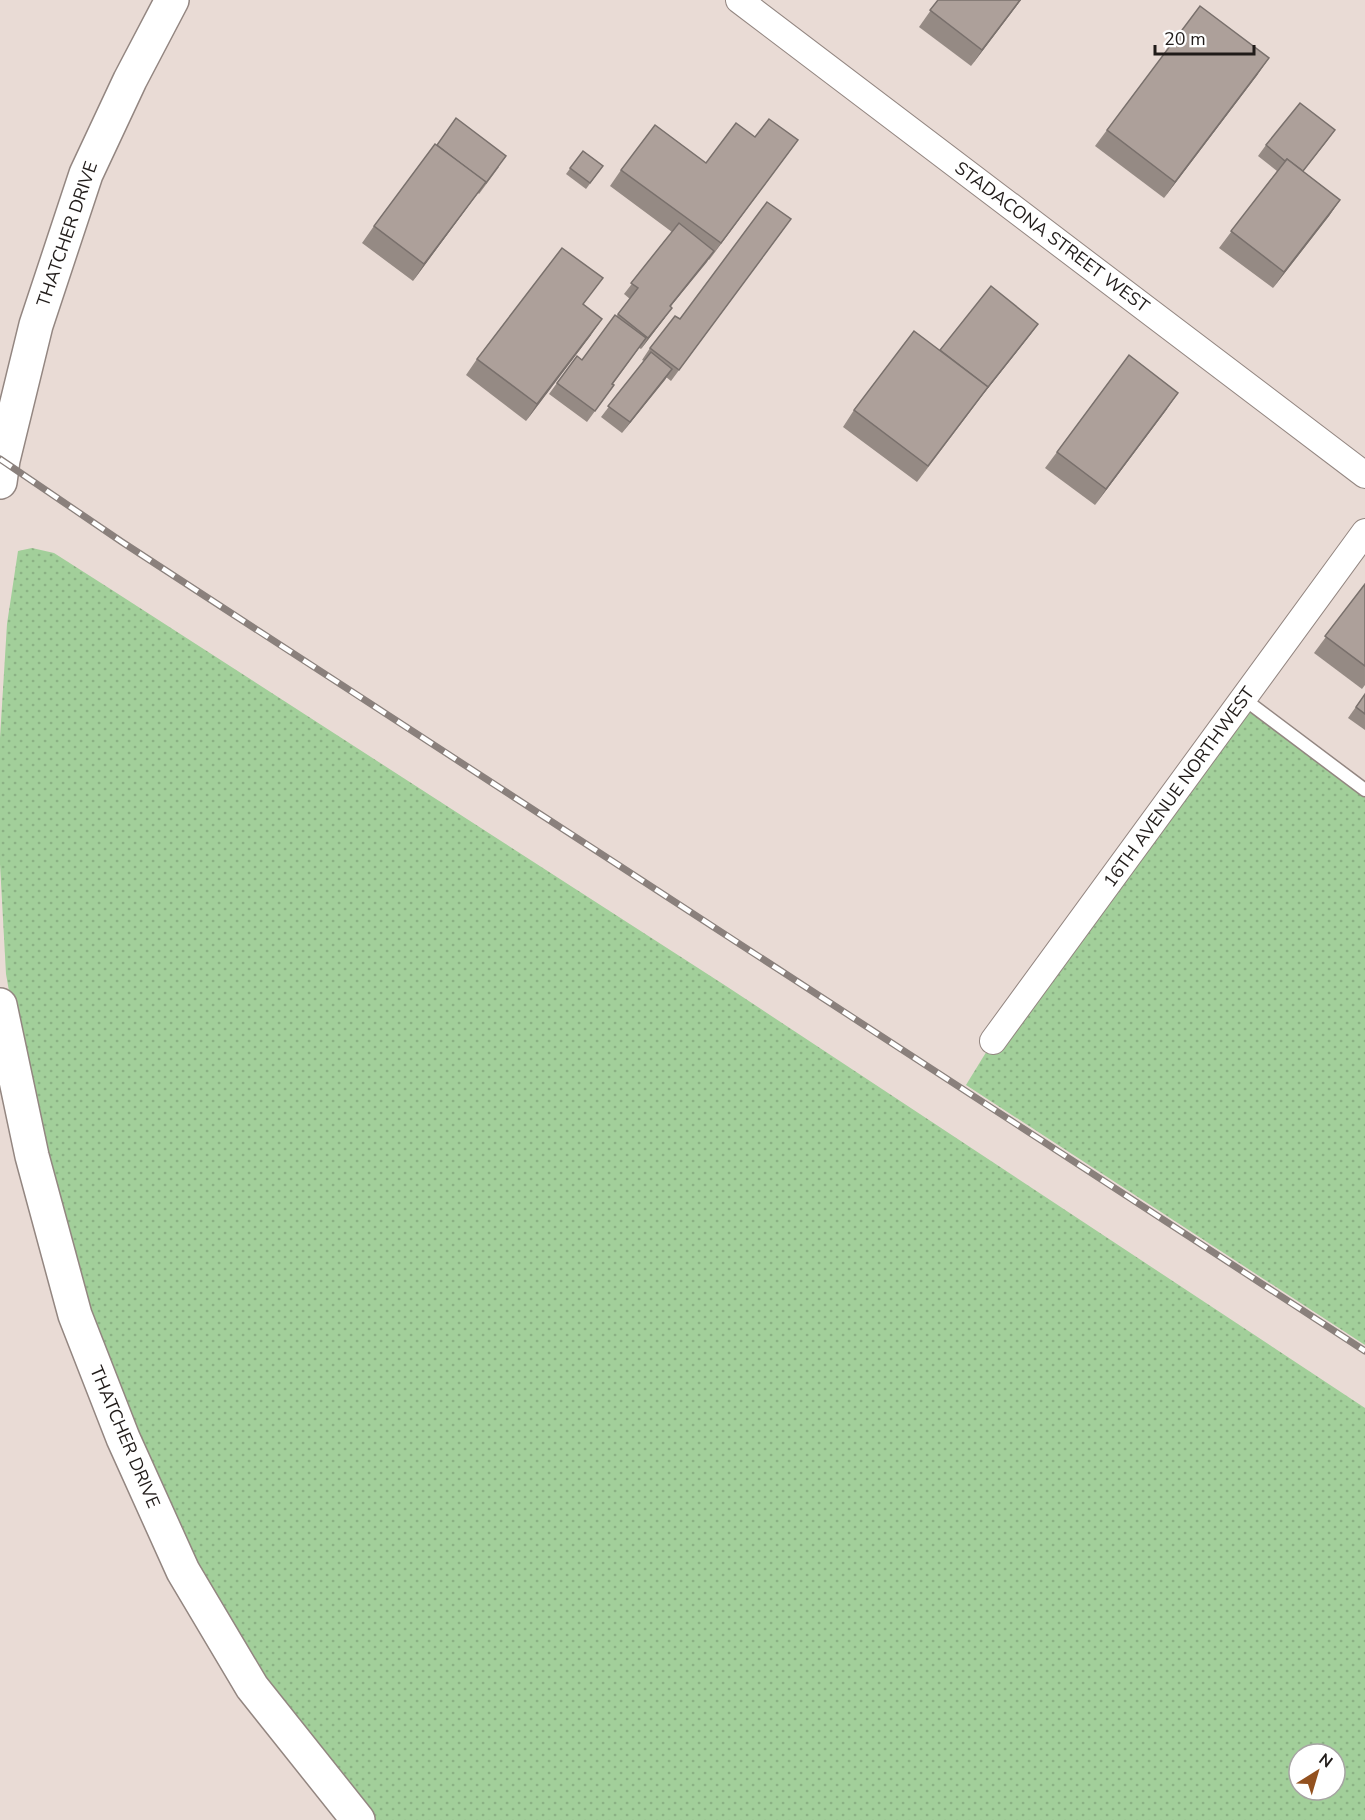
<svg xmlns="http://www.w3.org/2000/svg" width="1365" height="1820" font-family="'Nunito Sans',sans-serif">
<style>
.grass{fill:url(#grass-dots);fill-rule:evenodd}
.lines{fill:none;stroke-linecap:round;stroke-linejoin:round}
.service-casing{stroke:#938681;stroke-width:15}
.minor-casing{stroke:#938681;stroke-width:28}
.secondary-casing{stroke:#938681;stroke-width:36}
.service{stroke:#fff;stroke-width:12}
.minor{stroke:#fff;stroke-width:26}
.secondary{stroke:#fff;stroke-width:33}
.rail-casing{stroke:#8a807c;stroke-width:7}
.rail{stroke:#fff;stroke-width:4.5;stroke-dasharray:14;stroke-linecap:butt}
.wall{fill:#958a84}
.shaded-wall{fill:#79706c}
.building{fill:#ada09a;stroke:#79706c;stroke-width:1.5}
.labels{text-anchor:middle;stroke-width:4.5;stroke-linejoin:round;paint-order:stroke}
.street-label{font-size:18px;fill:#201b19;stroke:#fff}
</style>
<defs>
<pattern id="grass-dots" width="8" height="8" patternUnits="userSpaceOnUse" patternTransform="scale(1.5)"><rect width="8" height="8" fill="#a2cf9a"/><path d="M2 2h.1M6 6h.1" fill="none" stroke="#8bb184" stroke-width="1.8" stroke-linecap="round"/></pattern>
</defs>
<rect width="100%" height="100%" fill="#e9dbd5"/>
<g class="grass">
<path d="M32,548L54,553L112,590L726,986L1365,1408V1820H364L259,1686L142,1464L36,1145L6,974L0,864V738L7,624L18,551ZM1299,1754H1335V1790H1299Z"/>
<polygon points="1244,699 1365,790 1365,1345 966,1085 993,1041"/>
</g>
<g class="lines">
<defs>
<polyline id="service" points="1244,699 1365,790"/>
<g id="minor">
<polyline points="739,0 1365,475"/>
<polyline points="993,1041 1365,532"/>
</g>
<g id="secondary">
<polyline points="0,482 3,460 36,325 86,174 130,80 172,0"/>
<polyline points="0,1005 32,1156 75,1315 123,1438 183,1571 252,1687 358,1820"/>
</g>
</defs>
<use href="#service" class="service-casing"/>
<use href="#minor" class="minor-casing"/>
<use href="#secondary" class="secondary-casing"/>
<use href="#service" class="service"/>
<use href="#minor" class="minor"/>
<use href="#secondary" class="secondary"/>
<defs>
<polyline id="rail" points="0,459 122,542 1365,1351"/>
</defs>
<use href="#rail" class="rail-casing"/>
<use href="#rail" class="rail"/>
</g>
<g class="wall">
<polygon points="938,0 1021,0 971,66 919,27"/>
<polygon points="1258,74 1164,198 1095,146 1107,130"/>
<polygon points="755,137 786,156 709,260 708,259 670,307 664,319 641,349 639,348 613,384 614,385 587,422 549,394 557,383 582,360 630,299 624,294 672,232 610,186 621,170 706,163"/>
<polygon points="1327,141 1303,171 1340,200 1329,216 1273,288 1219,248 1277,171 1258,156 1266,145"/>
<polygon points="436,145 499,167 479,194 478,193 413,281 362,243 374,226"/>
<polygon points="583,151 603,166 586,189 566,174"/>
<polygon points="783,230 671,381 666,377 622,433 601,417 644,361 642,360 650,348 680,319"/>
<polygon points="584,305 591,335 526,421 466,375 477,359"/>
<polygon points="1038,324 1030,335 981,397 917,482 843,427 854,410"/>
<polygon points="1167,409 1095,505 1045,468 1057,452"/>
<polygon points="1365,584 1365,685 1362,689 1314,653"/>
<polygon points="1365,694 1365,730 1348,718"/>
</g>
<g class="shaded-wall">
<polygon points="1020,0 1021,0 971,66 982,50"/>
<polygon points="1269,58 1258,74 1164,198 1175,182"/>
<polygon points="1335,130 1327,141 1293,184 1301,173"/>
<polygon points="798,140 786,156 709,260 721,243"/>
<polygon points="486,182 474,198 413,281 424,264"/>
<polygon points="1340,200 1329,216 1273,288 1284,272"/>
<polygon points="714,251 707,262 662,317 670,306"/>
<polygon points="672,308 664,319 641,349 648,338"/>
<polygon points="602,319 591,335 526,421 537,404"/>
<polygon points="1038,324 1030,335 981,397 917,482 985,391"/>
<polygon points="672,369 665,380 622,433 630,422"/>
<polygon points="1178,393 1167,409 1095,505 1106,489"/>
</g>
<g class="building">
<polygon points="938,0 1020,0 982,50 930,10"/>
<polygon points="1200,6 1269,58 1175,182 1107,130"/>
<polygon points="1300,103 1335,130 1303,171 1287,159 1285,161 1266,145"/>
<polygon points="456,118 506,156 486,183 437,145"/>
<polygon points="769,119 798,140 721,243 621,170 655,125 706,163 736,123 755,137"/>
<polygon points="435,144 486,182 424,264 374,226"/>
<polygon points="583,151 603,166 590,183 570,168"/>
<polygon points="1287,159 1340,200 1284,272 1231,231"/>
<polygon points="767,202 791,219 679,370 650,348 675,316 680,319"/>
<polygon points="679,223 714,251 670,306 672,308 648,338 618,314 638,288 631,283"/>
<polygon points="562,248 603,278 583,304 602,319 537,404 477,359"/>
<polygon points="991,286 1038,324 988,387 940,350"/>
<polygon points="615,315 646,338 612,384 614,385 595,411 557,383 577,356 582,360"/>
<polygon points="914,331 988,387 928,466 854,410"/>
<polygon points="651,352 672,369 630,422 608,406"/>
<polygon points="1129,355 1178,393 1106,489 1057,452"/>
<polygon points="1365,584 1365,666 1325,636"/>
<polygon points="1365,694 1365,714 1356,707"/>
</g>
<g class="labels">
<g class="street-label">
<text transform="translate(67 234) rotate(-71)" y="6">THATCHER DRIVE</text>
<text transform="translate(1052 237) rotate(37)" y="6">STADACONA STREET WEST</text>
<text transform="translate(1179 787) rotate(-54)" y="6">16TH AVENUE NORTHWEST</text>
<text transform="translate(125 1437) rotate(67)" y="6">THATCHER DRIVE</text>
</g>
</g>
<g transform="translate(1317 1772) rotate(37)"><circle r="28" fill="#ffffff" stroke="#a6a4a3" stroke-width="1.5"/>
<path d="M0-4.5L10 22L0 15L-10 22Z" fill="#93511f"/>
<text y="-9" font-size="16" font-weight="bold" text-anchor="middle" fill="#201b19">N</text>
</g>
<path d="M1155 45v9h99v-9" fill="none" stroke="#201b19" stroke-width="3"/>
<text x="1164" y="45" font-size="18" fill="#201b19" stroke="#ffffff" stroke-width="4.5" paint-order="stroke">20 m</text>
</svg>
